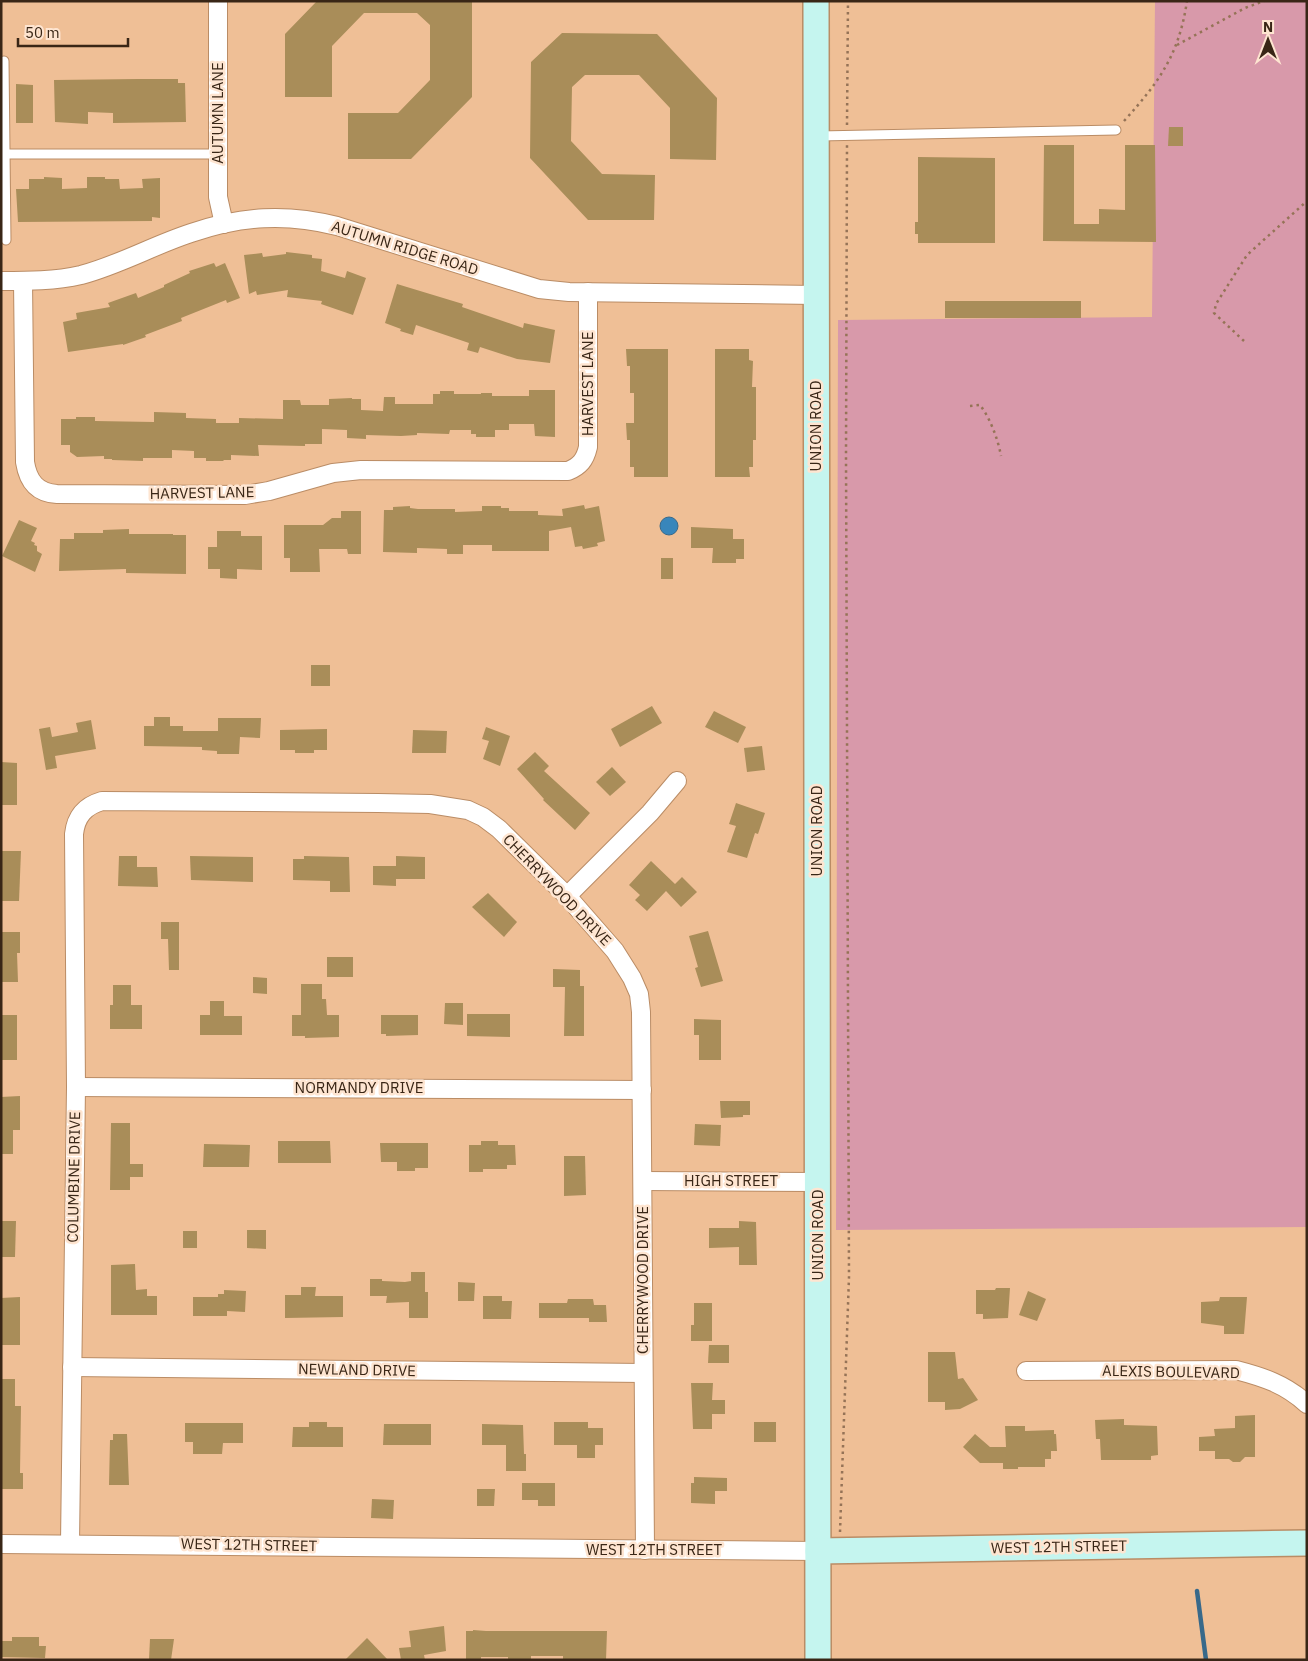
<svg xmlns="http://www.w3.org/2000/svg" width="1308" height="1661" font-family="'IBM Plex Sans',sans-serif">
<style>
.green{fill:#d899aa}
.water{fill:#3886bb;stroke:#38698a}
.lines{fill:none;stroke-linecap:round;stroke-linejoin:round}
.stream{stroke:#38698a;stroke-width:4.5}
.building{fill:#a98d59}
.service-casing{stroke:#ba8c65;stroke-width:11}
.minor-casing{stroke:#ba8c65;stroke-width:20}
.secondary-casing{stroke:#ba8c65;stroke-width:28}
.path{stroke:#957357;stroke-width:2.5;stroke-dasharray:2.5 4;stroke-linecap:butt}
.service{stroke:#fff;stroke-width:9}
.minor{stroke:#fff;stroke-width:18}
.secondary{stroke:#c5f5ef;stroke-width:25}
.labels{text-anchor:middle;stroke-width:5;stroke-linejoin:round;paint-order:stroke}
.street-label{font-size:15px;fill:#392616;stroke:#fee5d1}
</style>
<rect width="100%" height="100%" fill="#efbf96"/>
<polygon class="green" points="1155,1 1307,1 1307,1227 836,1230 838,320 1152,317"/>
<circle class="water" cx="669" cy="526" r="9"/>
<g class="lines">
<polyline class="stream" points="1197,1591 1206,1660"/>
</g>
<g class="building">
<polygon points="317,1 472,1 472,97 411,159 348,159 348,113 398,113 430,80 430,25 417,13 364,13 332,46 332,97 285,97 285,34"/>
<polygon points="562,33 657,34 717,98 716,160 670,159 670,108 639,75 585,75 572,87 571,141 602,174 655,175 654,220 588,220 530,158 531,62"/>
<polygon points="138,79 178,79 178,83 185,83 186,122 113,123 113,113 88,112 88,124 55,122 54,80"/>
<polygon points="16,84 33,85 33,123 16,123"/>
<polygon points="1169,127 1183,127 1183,146 1168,146"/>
<polygon points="1044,145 1074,145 1074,224 1099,224 1099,209 1125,210 1125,145 1155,145 1156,242 1043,241"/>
<polygon points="918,157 995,158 995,243 918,243 918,234 915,234 915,222 918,222"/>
<polygon points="44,177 62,178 62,189 87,188 87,177 105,177 105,179 119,179 120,189 143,188 142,179 160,178 160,218 152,217 152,221 18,222 16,189 29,189 29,179 44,179"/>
<polygon points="286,252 312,255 312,258 322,259 321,271 345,278 347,271 366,278 353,315 321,304 322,301 287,297 288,290 257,295 256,291 249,294 244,255 262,253 263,257 286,254"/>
<polygon points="214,263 216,267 225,263 240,298 227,303 226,300 181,318 182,321 145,335 146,337 123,345 123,344 68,352 63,322 77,319 76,313 110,307 108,303 136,293 138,298 164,287 164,285 190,273 189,271"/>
<polygon points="397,284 463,304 462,307 523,328 524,323 555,330 550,363 517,359 480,347 478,353 467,350 469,343 416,325 413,335 400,331 401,329 385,323"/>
<rect x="945" y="301" width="136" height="17"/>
<polygon points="626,349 668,349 668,477 634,477 634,467 630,467 630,440 627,440 626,423 634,423 634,393 630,393 630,366 627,366"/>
<polygon points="715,349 749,349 749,360 753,361 752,387 756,387 756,440 753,440 753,467 749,467 750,477 715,477"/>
<polygon points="529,390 555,390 555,437 535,436 534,424 509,424 509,430 495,430 495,437 476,437 476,434 471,434 471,430 450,430 449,434 417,433 417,435 401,436 366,435 366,439 347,438 347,430 322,429 322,444 305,444 305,446 258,445 259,456 231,455 231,460 223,460 224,461 206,461 206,458 194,458 194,451 172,450 172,458 143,458 143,461 112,460 112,459 104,459 104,456 77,457 70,452 70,445 61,445 61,419 76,419 76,417 95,417 95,421 154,422 154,412 186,413 186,418 216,419 216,423 239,423 239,418 283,419 283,400 300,400 301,405 329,405 329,399 352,398 352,399 361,399 361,410 383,411 384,397 395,397 395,404 433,404 433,394 440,394 440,391 454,391 454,394 481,394 481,393 492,393 492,396 529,396"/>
<polygon points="584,505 585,509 599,506 605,541 597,543 598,546 583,549 582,546 575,547 571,527 549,531 549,551 492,551 492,545 463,545 463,554 447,554 447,549 417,548 417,553 383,552 384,510 393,510 393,507 410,506 410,508 418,509 455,509 455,512 482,511 482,506 501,506 501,508 509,508 509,511 538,511 538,515 563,516 562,509"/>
<polygon points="341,511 361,511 361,554 348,554 347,549 319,549 320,572 290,572 290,558 284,558 284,525 323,525 332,518 341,518"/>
<polygon points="19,520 37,528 31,541 35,543 34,545 37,546 37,551 42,554 35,572 2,556"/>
<polygon points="691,527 733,529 733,539 744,539 744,559 736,559 736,563 712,563 713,548 691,548"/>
<polygon points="129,529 129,534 173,534 173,535 186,535 186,574 126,573 126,569 59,571 60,539 74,539 74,533 103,533 103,530"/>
<polygon points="217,531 241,531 241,536 262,536 262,570 237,569 237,579 220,578 220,569 208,569 208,547 217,547"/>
<rect x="661" y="558" width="12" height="21"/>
<rect x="311" y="665" width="19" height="21"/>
<polygon points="652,706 662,723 620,747 611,729"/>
<polygon points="714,711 746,727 738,743 705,727"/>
<polygon points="154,717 170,717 170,726 183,726 183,731 218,731 218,718 261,718 260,738 240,737 239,754 217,754 217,751 202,750 202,747 144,746 144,726 154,726"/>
<polygon points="91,720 96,749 55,756 57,768 46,770 39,729 50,727 52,737 78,732 76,723"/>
<polygon points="486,727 510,736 500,766 483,759 489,741 482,739"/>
<polygon points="327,729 327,750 314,750 314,753 295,753 295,750 280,750 280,730"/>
<polygon points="413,730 447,731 446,753 412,753"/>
<polygon points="762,746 765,770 747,772 744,748"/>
<polygon points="535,752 549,766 544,771 590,813 575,830 543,800 544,799 517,769"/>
<polygon points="1,762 17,763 17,805 2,805"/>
<polygon points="612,767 626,782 610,796 596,782"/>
<polygon points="736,803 765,813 758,834 755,833 747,858 727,852 736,826 729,824"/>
<polygon points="1,851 21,851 19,901 1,901"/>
<polygon points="119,856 137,856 137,867 157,867 158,887 118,886"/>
<polygon points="190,856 253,857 253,882 191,880"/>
<polygon points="304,856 349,857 350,892 330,892 330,881 293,880 293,859 304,859"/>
<polygon points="396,856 425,857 425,879 396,879 396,886 373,885 373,866 396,866"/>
<polygon points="651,861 675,884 682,877 697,892 681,907 666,891 647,911 635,900 640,895 629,885"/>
<polygon points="488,893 517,922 504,937 472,907"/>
<polygon points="161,922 179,922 179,970 169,970 168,939 161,939"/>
<polygon points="708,931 723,981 701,987 695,968 698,967 689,936"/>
<polygon points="1,932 20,932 20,953 17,953 18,982 1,982"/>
<rect x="327" y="957" width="26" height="20"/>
<polygon points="553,969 580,970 580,986 584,986 584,1036 564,1036 565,987 553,987"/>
<polygon points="253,977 267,978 267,994 253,993"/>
<polygon points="301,984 322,984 322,999 326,999 327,1015 339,1015 339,1037 305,1038 305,1036 292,1036 292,1015 301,1015"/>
<polygon points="113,985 131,985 131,1005 142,1005 142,1029 110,1029 110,1005 113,1005"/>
<polygon points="210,1001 224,1001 224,1016 242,1016 242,1035 200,1035 200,1015 210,1015"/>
<polygon points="445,1003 463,1003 463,1025 444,1024"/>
<polygon points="467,1014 510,1014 510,1037 467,1036"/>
<rect x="1" y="1015" width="16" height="45"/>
<polygon points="381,1015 418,1015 418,1035 386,1036 386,1034 381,1034"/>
<polygon points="694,1019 721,1020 721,1060 699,1060 699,1035 694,1035"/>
<polygon points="20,1096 20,1130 13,1130 13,1154 1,1154 1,1097"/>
<polygon points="720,1101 750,1101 750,1115 743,1115 743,1117 721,1118"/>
<polygon points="111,1123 130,1123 130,1164 143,1164 143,1177 130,1177 130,1190 110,1190"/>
<polygon points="695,1124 721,1125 720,1146 694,1145"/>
<polygon points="278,1141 330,1141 331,1163 278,1163"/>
<polygon points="481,1141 498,1141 498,1145 515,1145 516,1165 507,1165 507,1169 483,1169 483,1172 469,1172 469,1145 481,1145"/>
<polygon points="380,1143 428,1143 428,1168 415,1168 415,1171 397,1171 397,1162 381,1162"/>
<polygon points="204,1144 250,1145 249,1167 203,1167"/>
<polygon points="564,1156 585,1156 586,1195 564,1196"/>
<polygon points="1,1221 16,1221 15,1257 1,1257"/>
<polygon points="739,1221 756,1222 757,1265 739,1265 739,1247 709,1248 709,1228 739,1228"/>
<polygon points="247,1230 266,1230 266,1249 247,1248"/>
<rect x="183" y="1231" width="14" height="17"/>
<polygon points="135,1264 136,1290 147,1289 147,1296 157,1296 157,1315 111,1315 111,1265"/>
<polygon points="411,1272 425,1272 425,1292 428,1292 428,1318 409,1318 409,1302 386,1303 387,1296 370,1296 370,1279 382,1279 382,1281 405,1282 411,1281"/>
<polygon points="458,1282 475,1283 474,1301 458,1301"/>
<polygon points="301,1287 316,1287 315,1296 343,1296 343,1317 285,1318 285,1295 301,1295"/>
<polygon points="996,1288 1010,1288 1008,1318 983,1319 983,1314 976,1314 976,1290 995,1290"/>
<polygon points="224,1290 246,1291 245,1312 227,1311 227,1316 193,1316 193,1297 218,1297 218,1294 224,1294"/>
<polygon points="1028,1291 1046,1299 1037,1321 1019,1315"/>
<polygon points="483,1296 502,1296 502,1301 512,1301 511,1319 483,1319"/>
<polygon points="20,1297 20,1345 1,1345 1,1298"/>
<polygon points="1220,1297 1247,1297 1244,1334 1224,1334 1224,1326 1201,1323 1201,1302 1219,1301"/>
<polygon points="568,1299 593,1299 594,1305 606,1305 607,1322 589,1322 589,1318 539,1318 539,1303 567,1303"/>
<polygon points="694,1303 712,1303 712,1341 691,1341 691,1325 694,1325"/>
<polygon points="709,1345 729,1345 729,1363 708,1363"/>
<polygon points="928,1352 955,1352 958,1379 963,1378 978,1400 960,1409 945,1410 945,1402 928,1402"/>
<polygon points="1,1379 15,1379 15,1406 21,1406 20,1473 23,1473 23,1489 1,1489"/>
<polygon points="691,1383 713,1383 712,1400 725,1400 725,1414 712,1414 712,1429 693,1429"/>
<polygon points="1255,1415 1255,1457 1245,1457 1240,1462 1233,1462 1229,1459 1215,1459 1215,1451 1199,1451 1199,1437 1215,1436 1214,1429 1235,1428 1235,1416"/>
<polygon points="1124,1419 1124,1425 1157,1426 1158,1455 1151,1456 1151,1460 1101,1460 1100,1439 1096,1439 1095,1420"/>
<polygon points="309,1422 327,1422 327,1427 343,1427 343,1447 292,1447 293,1427 309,1427"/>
<polygon points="554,1422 588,1422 588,1428 603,1428 603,1445 595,1445 595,1458 577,1458 577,1445 554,1445"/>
<rect x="754" y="1422" width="22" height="20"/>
<polygon points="185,1423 243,1423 243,1443 223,1443 222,1454 193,1454 193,1442 185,1442"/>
<polygon points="384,1424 431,1424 431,1445 383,1445"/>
<polygon points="482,1424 523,1425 524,1454 526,1454 526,1471 506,1471 506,1445 482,1445"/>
<polygon points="1005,1426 1025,1426 1025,1431 1054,1430 1054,1434 1056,1434 1057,1451 1051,1451 1051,1459 1045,1459 1045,1467 1018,1467 1018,1469 1003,1469 1003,1463 980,1463 963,1447 975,1434 990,1447 1006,1447"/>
<polygon points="113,1434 127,1434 129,1485 109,1485 110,1440 113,1440"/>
<polygon points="694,1477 727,1478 727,1491 715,1491 715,1504 691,1503 691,1483 694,1483"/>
<polygon points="522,1483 555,1483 555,1506 538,1506 538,1500 522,1500"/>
<polygon points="477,1489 495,1489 494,1506 477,1506"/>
<polygon points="372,1499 394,1500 393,1519 371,1518"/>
<polygon points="444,1626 446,1651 424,1655 425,1660 401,1660 399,1648 411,1647 409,1631"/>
<polygon points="473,1630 486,1631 607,1631 606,1660 563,1660 563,1656 531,1656 531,1660 508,1660 508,1657 481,1657 481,1660 466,1660 466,1631 473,1631"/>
<polygon points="12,1637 39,1637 39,1646 46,1646 45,1658 1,1657 1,1641 12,1641"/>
<polygon points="367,1638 388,1660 345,1660"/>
<polygon points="150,1639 174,1639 171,1660 149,1660"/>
</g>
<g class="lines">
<defs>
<g id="service">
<polyline points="4,61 6,240"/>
<polyline points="819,136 1116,130"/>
<polyline points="5,154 218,154"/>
</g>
<g id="minor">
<polyline points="218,1 218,197 224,224"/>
<path d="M1,281C28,281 55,281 81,275C119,265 154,245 191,233C241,216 286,213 337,226L539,289L569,292L816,295"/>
<path d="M23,281L25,462C28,481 37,493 57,494L245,495L269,491L333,473L361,470L568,471C580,466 585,460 588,447V292"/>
<polyline points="567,896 650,813 677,781"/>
<polyline points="76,1087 642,1090"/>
<polyline points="643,1181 818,1182"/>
<polyline points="72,1367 643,1373"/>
<path d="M1026,1371L1236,1370C1263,1377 1285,1384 1307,1404"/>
<path d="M70,1543L76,1087L74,834C76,816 85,806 102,801L378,803L430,804L468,810L483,817L499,829L567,896L615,951L632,978L639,994L641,1012L645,1550"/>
<polyline points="1,1544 818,1551"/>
</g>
<g id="secondary">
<polyline points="816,1 818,1660"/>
<polyline points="818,1551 1307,1543"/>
</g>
</defs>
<use href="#service" class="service-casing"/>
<use href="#minor" class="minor-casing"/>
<use href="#secondary" class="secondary-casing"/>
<g class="path">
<polyline points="1177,45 1245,8 1264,1"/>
<path d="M1124,121C1159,82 1179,55 1187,1"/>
<polyline points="847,125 848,1"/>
<polyline points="1244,341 1214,313 1216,304 1247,255 1307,201"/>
<path d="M970,406L980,405C990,418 998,439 1001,456"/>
<polyline points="840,1532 849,1277 846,456 847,145"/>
</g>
<use href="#service" class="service"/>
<use href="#minor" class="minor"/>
<use href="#secondary" class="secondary"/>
</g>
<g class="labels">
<g class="street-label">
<text transform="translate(218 113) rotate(-90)" y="5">AUTUMN LANE</text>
<text transform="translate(405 248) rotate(17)" y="5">AUTUMN RIDGE ROAD</text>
<text transform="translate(588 384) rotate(-90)" y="5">HARVEST LANE</text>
<text transform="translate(816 426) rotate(-90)" y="5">UNION ROAD</text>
<text transform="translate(202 493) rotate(-1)" y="5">HARVEST LANE</text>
<text transform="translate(817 831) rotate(-90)" y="5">UNION ROAD</text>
<text transform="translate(557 890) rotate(46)" y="5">CHERRYWOOD DRIVE</text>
<text x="359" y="1093">NORMANDY DRIVE</text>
<text transform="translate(74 1177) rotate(-89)" y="5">COLUMBINE DRIVE</text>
<text x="731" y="1186">HIGH STREET</text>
<text transform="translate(818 1235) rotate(-90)" y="5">UNION ROAD</text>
<text transform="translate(643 1280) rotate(-90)" y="5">CHERRYWOOD DRIVE</text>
<text transform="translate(357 1370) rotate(1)" y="5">NEWLAND DRIVE</text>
<text transform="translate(1171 1372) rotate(1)" y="5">ALEXIS BOULEVARD</text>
<text transform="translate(249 1545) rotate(1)" y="5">WEST 12TH STREET</text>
<text transform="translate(1059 1547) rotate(-1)" y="5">WEST 12TH STREET</text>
<text x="654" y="1555">WEST 12TH STREET</text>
</g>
</g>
<rect width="1308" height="1661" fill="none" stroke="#392616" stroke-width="5"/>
<g transform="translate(1268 40)" stroke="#fee5d1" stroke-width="4" paint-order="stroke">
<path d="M0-4L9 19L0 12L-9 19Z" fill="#392616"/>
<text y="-8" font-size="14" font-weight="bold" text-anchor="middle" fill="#392616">N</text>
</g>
<path d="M18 38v8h110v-8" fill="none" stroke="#392616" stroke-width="2.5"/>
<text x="25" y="38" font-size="15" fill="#392616" stroke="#fee5d1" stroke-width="4" paint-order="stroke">50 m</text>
</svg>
